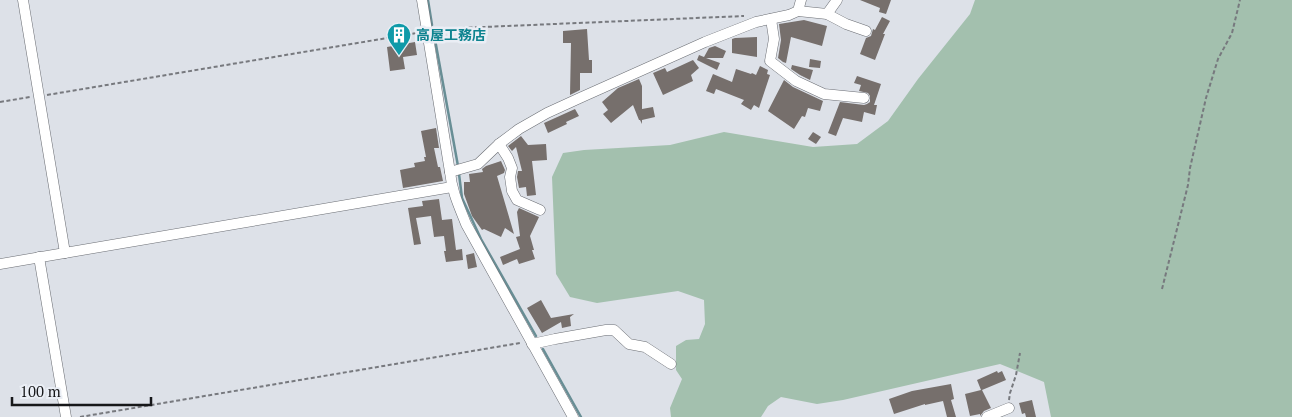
<svg xmlns="http://www.w3.org/2000/svg" width="1292" height="417" font-family="'PT Serif','Noto Sans JP',serif">
<style>
.green{fill:#a3c0ae}
.lines{fill:none;stroke-linecap:round;stroke-linejoin:round}
.stream{stroke:#688e95;stroke-width:2.5}
.building{fill:#766f6c}
.minor-casing{stroke:#6b6e74;stroke-width:11}
.path{stroke:#77797e;stroke-width:2;stroke-dasharray:4 2.5;stroke-linecap:butt}
.minor{stroke:#fff;stroke-width:10}
.labels{text-anchor:middle;stroke-width:5;stroke-linejoin:round;paint-order:stroke}
.culture-label{font-size:14px;font-weight:bold;fill:#0d838f;stroke:#eaeef5;text-anchor:start}
</style>
<rect width="100%" height="100%" fill="#dde1e8"/>
<polygon class="green" points="975,0 1292,0 1292,417 1051,417 1044,382 1000,364 843,400 817,404 781,397 768,406 761,417 671,417 670,408 682,379 676,370 676,346 686,340 699,339 705,324 704,300 678,291 597,303 570,297 556,274 552,177 563,153 584,150 670,145 724,132 813,147 857,144 888,121 918,79 970,14"/>
<g class="lines">
<g class="stream">
<polyline points="428,0 432,25"/>
<polyline points="434,34 458,166"/>
<polyline points="459,174 462,198 481,239 536,336"/>
<polyline points="543,349 581,417"/>
</g>
</g>
<g class="building">
<polygon points="860,0 891,0 886,14 879,12 880,8"/>
<polygon points="882,17 890,21 883,34 885,34 875,60 860,54 866,38 871,36 873,29 875,30"/>
<polygon points="804,20 827,26 822,46 791,37 786,63 783,62 778,58 781,40 779,24"/>
<polygon points="587,29 589,60 592,60 592,73 580,73 580,90 570,95 571,43 563,43 563,31"/>
<polygon points="757,37 757,57 732,53 732,39 735,38"/>
<polygon points="415,42 417,55 403,57 405,69 390,71 387,47"/>
<polygon points="715,46 726,51 723,58 706,58 720,63 717,70 697,60 699,55 704,57 709,48"/>
<polygon points="810,59 821,61 820,68 809,67"/>
<polygon points="693,60 699,68 691,75 693,81 663,95 653,73 665,68 667,72"/>
<polygon points="792,65 813,70 810,80 800,75 791,69"/>
<polygon points="760,66 768,70 767,74 770,75 759,108 754,105 751,110 741,104 744,100 716,89 714,94 706,91 713,74 732,82 736,69 751,74 752,73 756,75"/>
<polygon points="857,76 881,84 874,105 877,105 875,115 864,112 862,122 843,118 836,136 828,133 840,102 864,105 867,104 870,102 870,96 868,93 859,91 861,85 854,83"/>
<polygon points="639,79 642,86 642,109 653,107 655,117 642,120 642,124 640,120 639,120 633,105 611,123 603,114 608,110 602,102 618,88"/>
<polygon points="784,80 793,87 823,101 820,111 808,108 805,117 802,116 794,129 768,111"/>
<polygon points="575,109 579,116 566,122 567,124 548,133 544,123"/>
<polygon points="436,128 439,148 434,148 438,167 440,167 443,181 403,188 400,170 415,167 414,163 425,161 424,157 426,157 421,131"/>
<polygon points="813,132 821,137 816,144 808,139"/>
<polygon points="521,136 528,145 546,144 547,160 532,161 536,195 527,196 526,187 519,188 517,177 518,171 522,171 516,147 512,151 508,146"/>
<polygon points="501,161 505,170 504,173 497,176 514,234 505,228 501,237 484,229 482,230 472,216 464,194 464,182 470,182 469,174 483,172 482,169 486,166"/>
<polygon points="439,199 442,220 452,219 456,250 462,249 463,260 446,262 444,251 446,251 444,236 434,237 431,216 416,218 421,244 414,245 408,208 423,206 422,201"/>
<polygon points="519,208 539,217 530,236 534,250 532,250 535,259 519,264 517,259 503,265 500,257 520,249 516,237 520,236 517,212"/>
<polygon points="474,253 477,267 468,269 466,255"/>
<polygon points="541,300 551,318 574,314 570,317 571,326 562,328 561,322 542,333 527,308"/>
<polygon points="997,371 998,373 1002,371 1006,380 982,390 991,408 984,411 980,416 980,414 970,416 965,394 981,390 977,380"/>
<polygon points="951,384 954,399 951,400 956,417 947,417 943,401 925,405 925,404 894,414 889,399 912,391"/>
<polygon points="1032,400 1036,417 1026,417 1025,413 1022,414 1019,403"/>
</g>
<g class="lines">
<defs>
<g id="minor">
<polyline points="23,0 65,253"/>
<path d="M422,0L450,172C452,192 459,206 466,224L573,417"/>
<polyline points="798,11 827,14 846,24 866,31"/>
<polyline points="827,14 837,0"/>
<polyline points="771,19 774,39 770,61 796,81 824,94 864,98"/>
<polyline points="499,144 508,158 512,168 510,177 512,191 517,200 540,210"/>
<polyline points="450,172 478,164 499,144 519,129 547,113 582,97 705,42 756,22 789,15 798,11 801,0"/>
<polyline points="39,257 66,417"/>
<polyline points="0,264 452,187"/>
<polyline points="532,344 555,339 606,330 614,330 629,344 645,347 671,364"/>
<polyline points="987,417 1009,408"/>
</g>
</defs>
<use href="#minor" class="minor-casing"/>
<g class="path">
<polyline points="436,29 744,16"/>
<polyline points="47,95 417,33"/>
<polyline points="0,102 30,97"/>
<polyline points="1162,289 1188,185 1190,168 1206,98 1218,59 1232,33 1240,0"/>
<polyline points="1009,400 1010,393 1016,375 1020,353"/>
<polyline points="80,417 520,343"/>
</g>
<use href="#minor" class="minor"/>
</g>
<defs>
<symbol id="building-pin" viewBox="-11 -11 22 30"><path d="M0 17L-7.5 6A9.5 9.5 0 1 1 7.5 6Z" fill="#0f9aa8" stroke="#eaeef5"/><path d="M-4-6H4V6H1V3H-1V6H-4ZM-2.5-4.3h1.7v1.8h-1.7ZM.8-4.3h1.7v1.8H.8ZM-2.5-1h1.7V.8h-1.7ZM.8-1h1.7V.8H.8Z" fill="#fff"/></symbol>
</defs>
<g fill-rule="evenodd">
<use href="#building-pin" x="385" y="21" width="28" height="38"/>
</g>
<g class="labels">
<g class="culture-label">
<text x="416" y="40">高屋工務店</text>
</g>
</g>
<path d="M12 397v8h139v-8" fill="none" stroke="#161719" stroke-width="2.5"/>
<text x="20" y="397" font-size="15" fill="#161719" stroke="#eaeef5" stroke-width="4" paint-order="stroke">100 m</text>
</svg>
